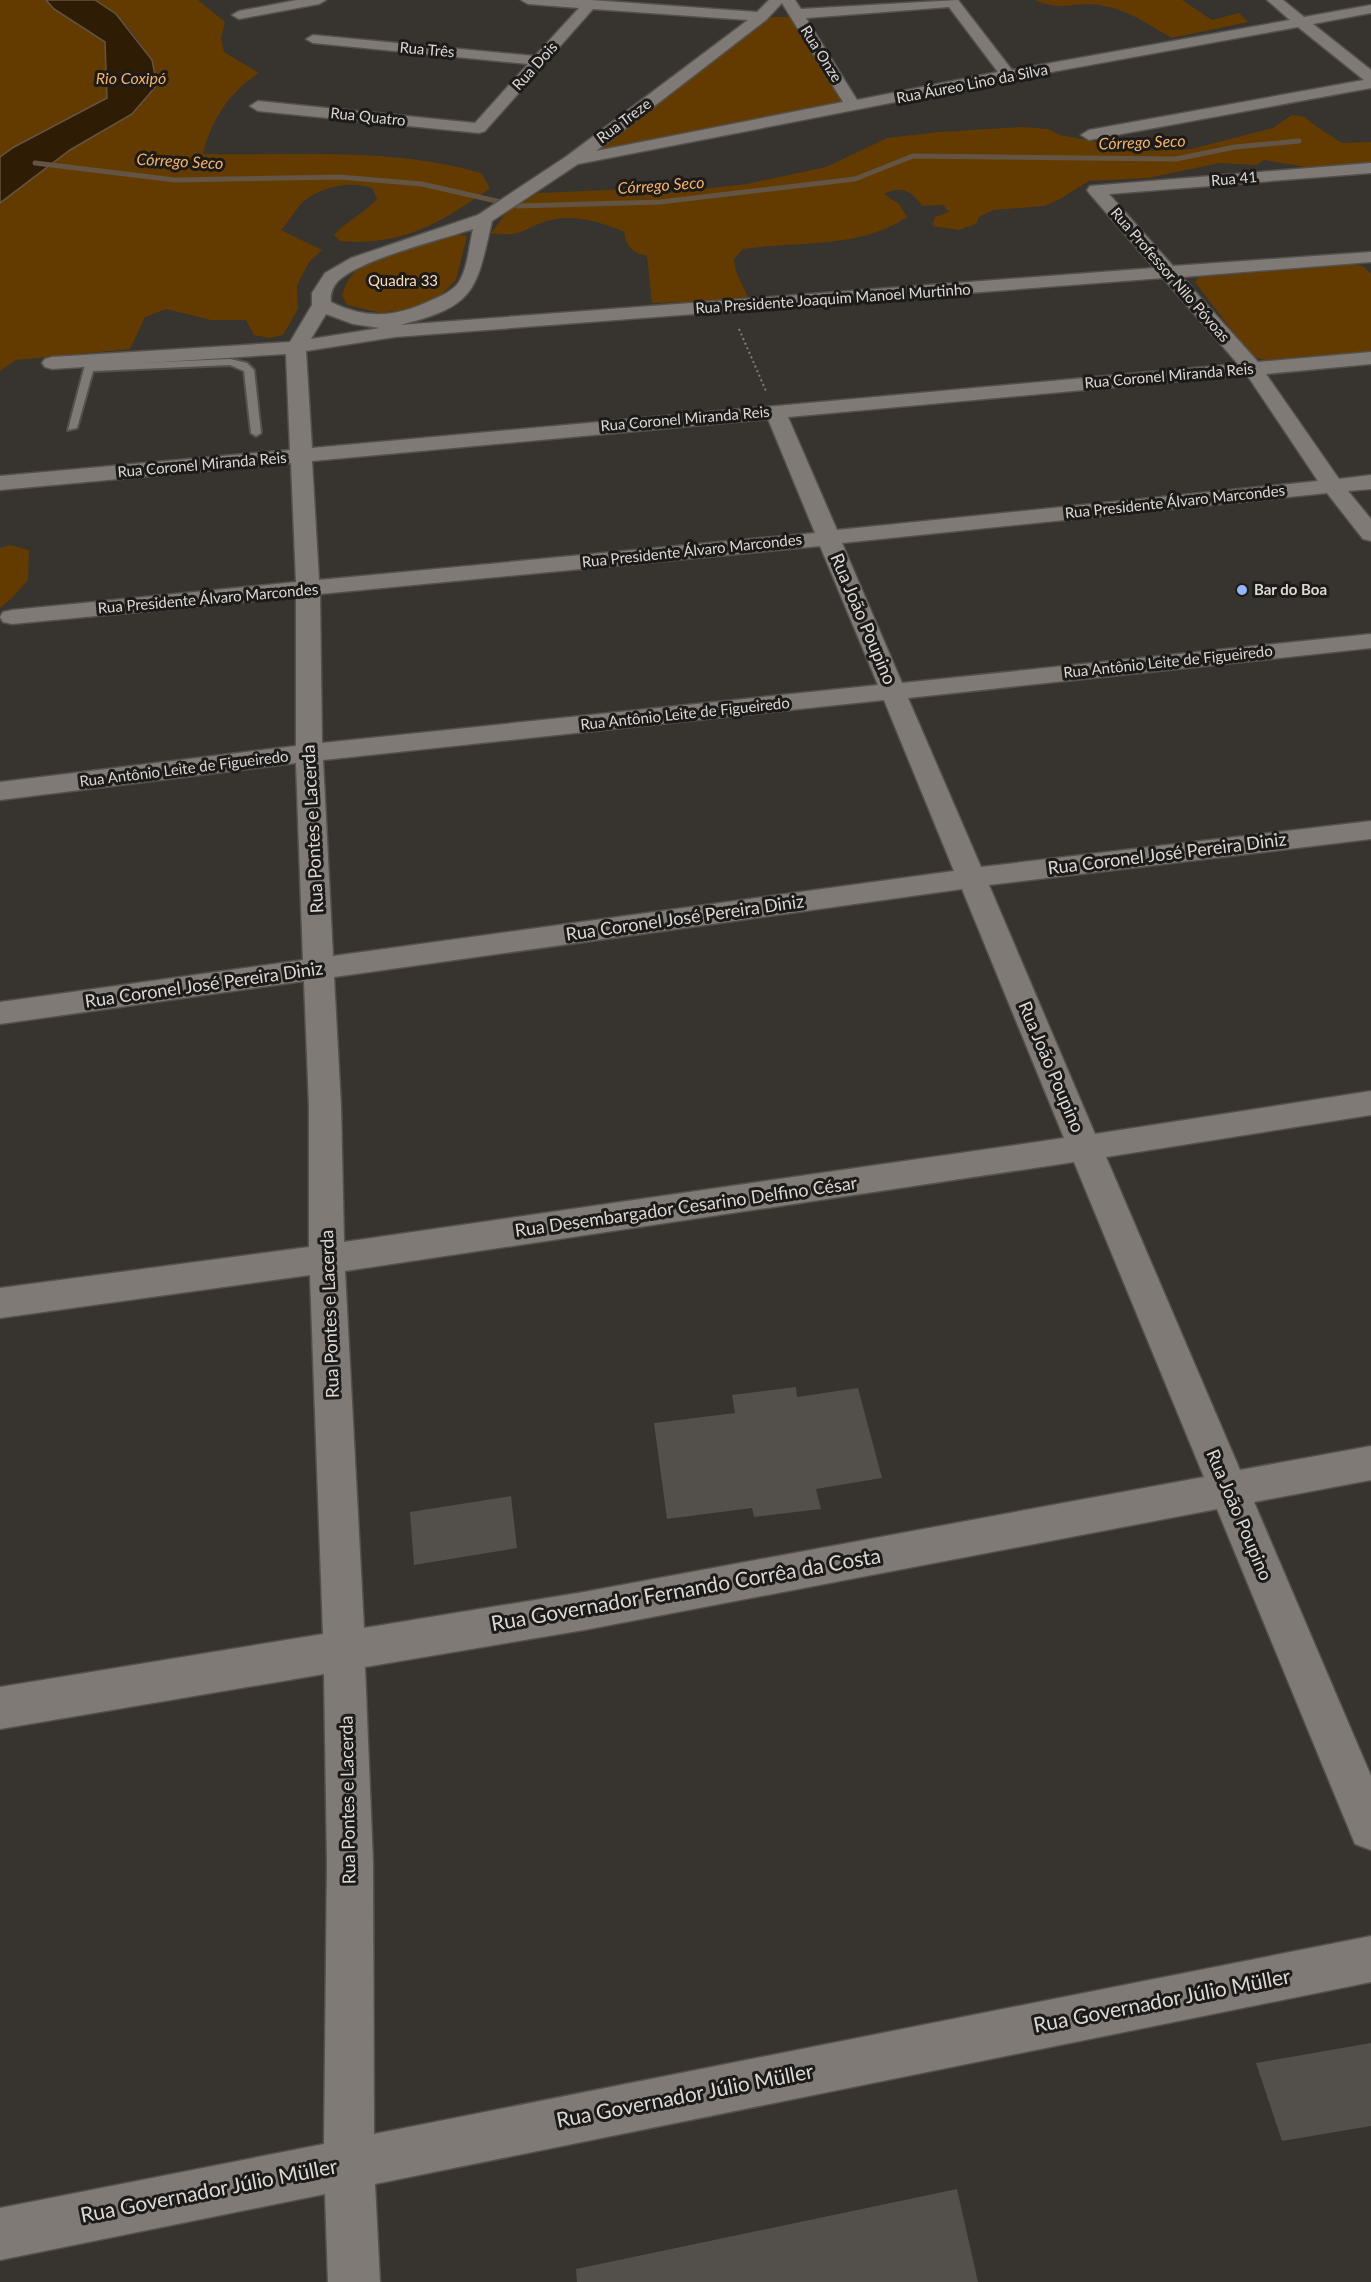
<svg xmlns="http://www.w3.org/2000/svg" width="1371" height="2282" font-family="Lato,sans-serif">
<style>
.green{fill:#633b00}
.water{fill:#2f1c04;stroke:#635443;stroke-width:1.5}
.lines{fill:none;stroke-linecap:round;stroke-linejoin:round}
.stream{stroke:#635443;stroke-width:5}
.building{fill:#534f4a}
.lane-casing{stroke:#54504b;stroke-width:4}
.street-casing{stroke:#54504b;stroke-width:3}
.path{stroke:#817d79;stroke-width:2;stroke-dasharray:2 3;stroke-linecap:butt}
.lane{fill:#7f7a75;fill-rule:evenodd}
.street{fill:#7f7a75;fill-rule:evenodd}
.poi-dot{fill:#95b6fd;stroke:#1d1b19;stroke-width:2}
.labels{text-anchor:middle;stroke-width:6;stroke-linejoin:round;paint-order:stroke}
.far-street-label{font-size:15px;fill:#dbd8d5;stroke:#1d1b19}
.far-park-label{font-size:15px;fill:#fddcb8;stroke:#1d1b19}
.far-poi-label{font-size:15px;font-weight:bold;fill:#dbd8d5;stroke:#1d1b19;text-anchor:start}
.far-water-label{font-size:16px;font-style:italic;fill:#f5b368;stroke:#1d1b19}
.street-label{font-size:18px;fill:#dbd8d5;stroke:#1d1b19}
.near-street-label{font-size:21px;fill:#dbd8d5;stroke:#1d1b19}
</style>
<rect width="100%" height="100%" fill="#37332e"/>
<g class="green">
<polygon points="0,0 46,0 54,9 105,42 107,98 14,147 0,157"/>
<path d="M95,0H198L225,22L221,38L224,52L259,73C231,90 210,121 203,154C296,156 391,147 481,173L490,188C443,222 401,247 340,241L334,235C347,220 364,214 377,199L372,188C350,181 325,186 305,200C296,208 289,221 281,230L322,250L309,262L297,285L298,309L283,335L269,338L254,335L246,320H211L166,309L145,317L130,349L16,360L0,371V203L70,150L132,114L157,85C149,48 127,20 95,0Z"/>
<path d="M1035,0H1182L1212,20L1239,13L1248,22L1172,38C1150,26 1129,10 1104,6C1077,0 1063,13 1035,0Z"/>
<polygon points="766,17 789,17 845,105 587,153 758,27"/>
<path d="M1292,115L1305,117L1314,125L1342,143L1371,142V165L1323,170L1264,160L1256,165L1220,163L1148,178L1089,181L1060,199L1044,206L993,210L979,217L976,224L959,230L932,226L935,217L949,212L943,205L922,206C912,191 901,185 884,194L899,204L907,217C860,249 798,241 743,249L734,259L736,272L748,297L721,301L652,303L647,256C632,252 627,248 624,232C599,221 568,212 541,223C520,232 516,237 491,233L507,212L538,193L633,189L666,193L747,184L826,167L887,138L939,132L1022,127L1048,129L1060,135L1145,151L1191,149L1273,128Z"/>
<path d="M457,234L467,236L456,280L440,296L413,308L381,313L347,305L342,295C345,286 348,278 356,271C375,255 431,242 457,234Z"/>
<polygon points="1354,264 1364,267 1371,274 1371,351 1265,360 1251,356 1195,282 1199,277"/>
<polygon points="10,545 29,550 28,580 12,598 0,608 0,548"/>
</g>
<polygon class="water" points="46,0 95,0 116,14 152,60 157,85 132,114 70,150 0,203 0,157 14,147 107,98 105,42 54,9"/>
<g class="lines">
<polyline class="stream" points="35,163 175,180 340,177 422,184 518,206 660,202 855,179 913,156 1176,159 1235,147 1299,141"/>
</g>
<g class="building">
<polygon points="796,1387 797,1397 858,1388 882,1478 816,1489 821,1509 754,1517 752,1508 667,1519 654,1423 735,1413 732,1395"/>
<polygon points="511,1496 517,1548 414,1565 410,1512"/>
<polygon points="1371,2043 1371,2126 1282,2141 1256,2063"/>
<polygon points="957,2189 978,2282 577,2282 576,2269"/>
</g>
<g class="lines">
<defs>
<polygon id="lane" points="91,358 96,361 95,365 230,359 247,363 254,370 261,433 256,436 251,433 244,371 230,365 93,371 77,428 68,430 86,361"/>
<g id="street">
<polygon points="297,0 326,0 319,4 239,19 232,15 239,11"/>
<path d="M521,0H591L757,12L769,0H795L801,9L958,0L1012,70L1290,20L1267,0H1283L1304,17L1371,5V13L1313,24L1371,70V88L1089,140L1081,135L1089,130L1364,80L1298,27L1008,80L578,164L492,221C476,291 476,306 400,325L1154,268L1090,194L1087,190L1090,186L1371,163V173L1109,194L1173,266L1371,252V262L1182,277L1258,362L1371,352V364L1266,374L1339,479L1371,475V489L1348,491L1371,519V541L1363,539L1327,493L842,543L902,683L1371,634V648L908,698L981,867L1371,821V839L989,885L1095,1134L1371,1091V1115L1106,1157L1240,1470L1371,1446V1480L1254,1502L1371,1776V1850L1355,1844L1217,1509L584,1630L365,1667L373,1863L374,2134L1371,1936V1982L375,2184L380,2282H328L325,2194L0,2260V2208L324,2144L327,1863L324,1674L0,1729V1687L323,1634L310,1275L0,1318V1288L309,1247V1106L304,981L0,1024V1002L303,960L296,763L0,800V782L296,746V597L12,624L3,622L0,617L3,612L12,610L296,582L291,463L0,490V476L290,450L286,354L52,369L45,367L42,363L45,359L52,357L290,342L312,305V293L325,273L351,258L478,215L567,156L748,20L593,9L485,131L479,133L258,111L250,106L258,101L475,123L528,64L313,43L306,39L313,35L535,56L579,8L528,4ZM782,3L843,102L596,151L766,20ZM949,7L998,72L857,100L806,18ZM473,229C469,246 468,267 459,282C453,291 441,296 432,300C396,317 368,320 331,302C330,294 332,288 338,281C361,259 440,240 473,229ZM1163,278L1238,364L312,448L306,351L395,337ZM326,314L353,324L380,328L311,339ZM1247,375L1318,481L837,530L788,417ZM768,419L815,533L319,580L312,461ZM820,546L878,685L322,743L320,594ZM884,700L954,871L333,956L323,760ZM962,889L1064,1138L344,1242L341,1106L334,977ZM1074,1162L1204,1477L584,1592L364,1628L345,1271Z"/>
</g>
</defs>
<use href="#lane" class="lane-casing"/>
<use href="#street" class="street-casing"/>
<polyline class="path" points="739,329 766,391"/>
<use href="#lane" class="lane"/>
<use href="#street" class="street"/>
</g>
<circle class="poi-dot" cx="1242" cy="590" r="6"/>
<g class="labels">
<g class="far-street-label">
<text transform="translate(427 50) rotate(5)" y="5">Rua Três</text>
<text transform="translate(821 54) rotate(58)" y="5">Rua Onze</text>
<text transform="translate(535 66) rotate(-48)" y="5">Rua Dois</text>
<text transform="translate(972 84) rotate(-11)" y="5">Rua Áureo Lino da Silva</text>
<text transform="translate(368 117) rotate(6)" y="5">Rua Quatro</text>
<text transform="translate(624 121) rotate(-37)" y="5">Rua Treze</text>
<text transform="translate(1234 179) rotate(-5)" y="5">Rua 41</text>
<text transform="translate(1170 275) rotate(49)" y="5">Rua Professor Nilo Póvoas</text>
<text transform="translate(833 299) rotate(-4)" y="5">Rua Presidente Joaquim Manoel Murtinho</text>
<text transform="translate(1169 376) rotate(-5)" y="5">Rua Coronel Miranda Reis</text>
<text transform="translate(685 419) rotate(-5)" y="5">Rua Coronel Miranda Reis</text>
<text transform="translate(202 465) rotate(-5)" y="5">Rua Coronel Miranda Reis</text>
<text transform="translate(1175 502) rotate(-6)" y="5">Rua Presidente Álvaro Marcondes</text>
<text transform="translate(692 551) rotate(-6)" y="5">Rua Presidente Álvaro Marcondes</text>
<text transform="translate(208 599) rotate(-5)" y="5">Rua Presidente Álvaro Marcondes</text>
<text transform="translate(1168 662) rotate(-6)" y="5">Rua Antônio Leite de Figueiredo</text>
<text transform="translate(685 714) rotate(-6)" y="5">Rua Antônio Leite de Figueiredo</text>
<text transform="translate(184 769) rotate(-7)" y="5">Rua Antônio Leite de Figueiredo</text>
</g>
<g class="far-park-label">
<text x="403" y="286">Quadra 33</text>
</g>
<g class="far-poi-label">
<text x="1254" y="595">Bar do Boa</text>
</g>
<g class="far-water-label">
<text x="131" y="84">Rio Coxipó</text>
<text transform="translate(1142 142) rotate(-2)" y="6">Córrego Seco</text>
<text transform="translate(180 161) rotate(3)" y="6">Córrego Seco</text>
<text transform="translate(661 185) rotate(-4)" y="6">Córrego Seco</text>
</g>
<g class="street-label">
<text transform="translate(863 619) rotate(67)" y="6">Rua João Poupino</text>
<text transform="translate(313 829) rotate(-93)" y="6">Rua Pontes e Lacerda</text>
<text transform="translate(1167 854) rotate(-7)" y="6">Rua Coronel José Pereira Diniz</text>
<text transform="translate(685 918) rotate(-8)" y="6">Rua Coronel José Pereira Diniz</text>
<text transform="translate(204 985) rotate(-8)" y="6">Rua Coronel José Pereira Diniz</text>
<text transform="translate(1051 1067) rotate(67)" y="6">Rua João Poupino</text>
<text transform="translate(686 1207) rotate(-8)" y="6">Rua Desembargador Cesarino Delfino César</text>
<text transform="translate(330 1314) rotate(-92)" y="6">Rua Pontes e Lacerda</text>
<text transform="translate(1239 1515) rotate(67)" y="6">Rua João Poupino</text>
<text transform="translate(348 1800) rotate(-91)" y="6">Rua Pontes e Lacerda</text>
</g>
<g class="near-street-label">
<text transform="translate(686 1590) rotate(-10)" y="7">Rua Governador Fernando Corrêa da Costa</text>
<text transform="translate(1162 2001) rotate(-11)" y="7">Rua Governador Júlio Müller</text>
<text transform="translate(685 2096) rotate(-11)" y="7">Rua Governador Júlio Müller</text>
<text transform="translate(209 2191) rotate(-11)" y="7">Rua Governador Júlio Müller</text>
</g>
</g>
</svg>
